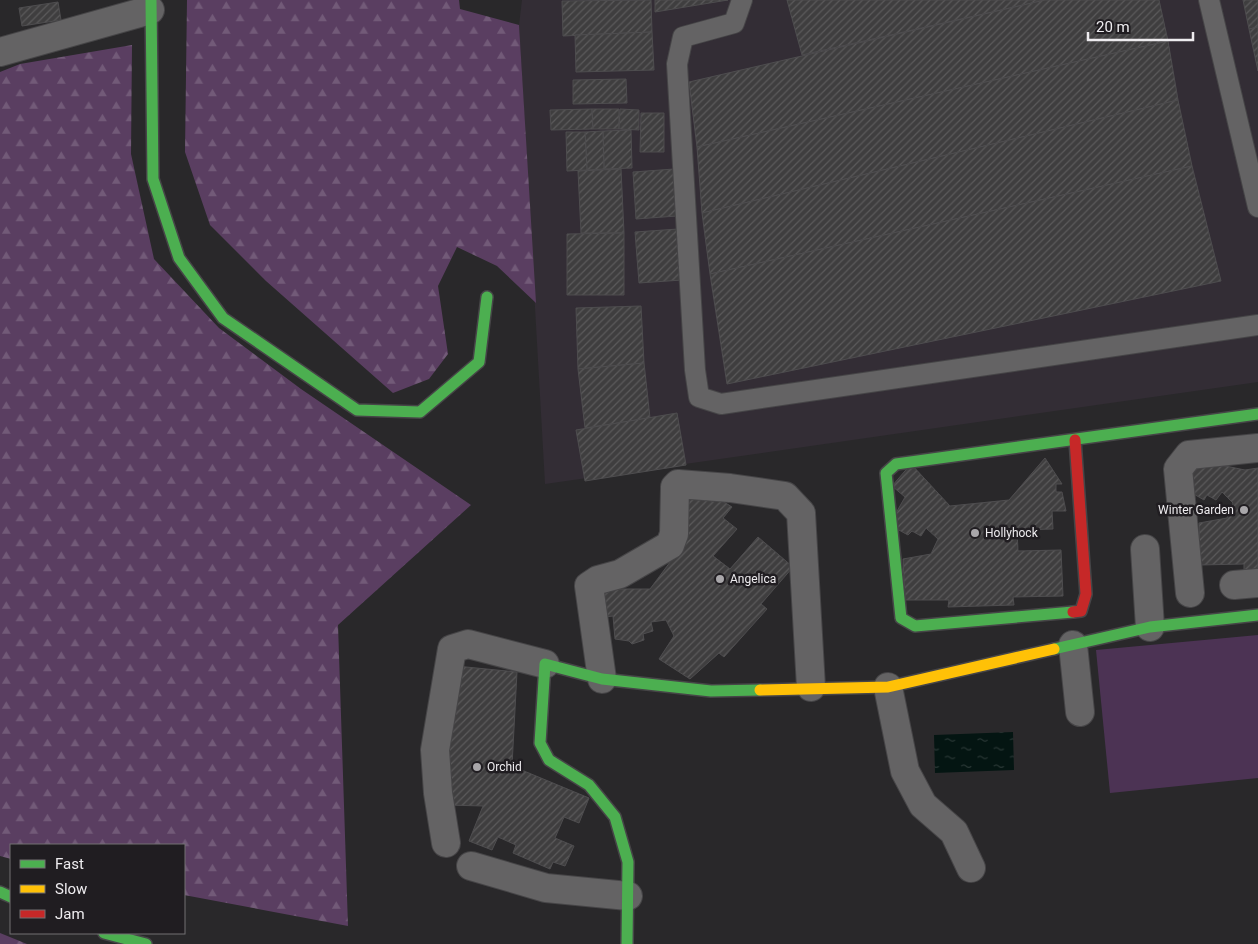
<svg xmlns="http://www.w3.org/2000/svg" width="1258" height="944" font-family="Roboto,sans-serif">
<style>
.built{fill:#332d35}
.green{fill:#4c3354}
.forest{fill:url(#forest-firs)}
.water{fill:url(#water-ripples)}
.building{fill:url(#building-hatch);stroke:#4e4d4f}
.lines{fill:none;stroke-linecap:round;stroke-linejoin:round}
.lane-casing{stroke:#464547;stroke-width:22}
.street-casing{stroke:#464547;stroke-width:30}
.fast-casing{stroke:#464547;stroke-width:14}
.slow-casing{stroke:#464547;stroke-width:14}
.jam-casing{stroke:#464547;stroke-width:14}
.lane{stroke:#646364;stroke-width:20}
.street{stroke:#646364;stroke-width:28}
.fast{stroke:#4caf50;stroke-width:11}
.slow{stroke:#ffc107;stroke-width:11}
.jam{stroke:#c62828;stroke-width:11}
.poi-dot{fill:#a9a7aa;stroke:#201d21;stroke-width:2}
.labels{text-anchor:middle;stroke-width:5;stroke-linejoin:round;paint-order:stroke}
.poi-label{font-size:12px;fill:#eeecef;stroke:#201d21;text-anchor:start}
</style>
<defs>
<pattern id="forest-firs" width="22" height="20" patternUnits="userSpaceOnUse" patternTransform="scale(1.25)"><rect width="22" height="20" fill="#5a3e61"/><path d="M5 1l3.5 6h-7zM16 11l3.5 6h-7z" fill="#725a78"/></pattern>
<pattern id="water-ripples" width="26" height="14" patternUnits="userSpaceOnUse" patternTransform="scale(1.25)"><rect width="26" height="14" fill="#041512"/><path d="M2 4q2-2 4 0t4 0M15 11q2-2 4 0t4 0" fill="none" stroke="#293735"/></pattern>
<pattern id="building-hatch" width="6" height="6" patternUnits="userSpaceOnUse" patternTransform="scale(1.25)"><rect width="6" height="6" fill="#3f3e3f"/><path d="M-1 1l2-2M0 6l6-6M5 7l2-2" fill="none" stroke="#5b5a5b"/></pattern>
</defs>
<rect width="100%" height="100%" fill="#29282a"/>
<polygon class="built" points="522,0 1258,0 1258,382 545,484 519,25"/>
<polygon class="green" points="1258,635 1258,778 1110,793 1096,650"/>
<g class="forest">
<polygon points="187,0 459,0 460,9 519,25 536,303 497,266 457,247 438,286 448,354 429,379 393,393 266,281 210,225 185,152"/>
<polygon points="132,45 131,154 154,259 219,328 301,389 471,505 338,625 348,926 184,895 184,845 11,845 11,859 0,856 0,72 20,64"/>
<polygon points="0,933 27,944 0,944"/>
</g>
<polygon class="water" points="1013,732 1014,770 935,773 934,735"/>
<g class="building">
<polygon points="651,0 652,32 563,36 562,1"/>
<polygon points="655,0 728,0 655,12"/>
<polygon points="787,0 1045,0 802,55"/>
<polygon points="1045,0 1159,0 1168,41 697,147 689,82"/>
<polygon points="1243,0 1258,0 1258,27 1249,29"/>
<polygon points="58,2 61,20 22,26 19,8"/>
<polygon points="1258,27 1258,71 1249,29"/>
<polygon points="652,32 654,70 576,72 575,35"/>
<polygon points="1168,41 1178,100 702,213 697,147"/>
<polygon points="626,79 627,103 573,104 573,80"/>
<polygon points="1178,100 1192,166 710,274 702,213"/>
<polygon points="592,109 593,129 551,130 550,110"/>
<polygon points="592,109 619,109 619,129 593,129"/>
<polygon points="620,109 639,110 639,130 619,129"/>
<polygon points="641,113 664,113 664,152 640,152"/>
<polygon points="631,130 632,168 604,169 603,131"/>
<polygon points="603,131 604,169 587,170 585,132"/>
<polygon points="566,132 585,132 587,170 567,171"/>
<polygon points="1192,166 1221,281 727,384 710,274"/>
<polygon points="621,169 624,233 581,233 578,171"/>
<polygon points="674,169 677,216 636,219 633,172"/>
<polygon points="678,229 682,280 639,283 635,232"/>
<polygon points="624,233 624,295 567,295 567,234"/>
<polygon points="641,306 644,363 578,369 576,308"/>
<polygon points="644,363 650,418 585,428 578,369"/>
<polygon points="677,413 686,465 585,481 576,430"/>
<polygon points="1045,458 1062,484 1056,484 1056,492 1062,492 1066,511 1052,511 1053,529 1017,530 1018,551 1061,550 1063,596 1013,597 1014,605 948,607 949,600 905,600 903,559 931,554 938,539 926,528 921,536 912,531 908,535 897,529 896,513 905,497 892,486 911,464 950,506 1009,500"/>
<polygon points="1201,461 1245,470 1258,468 1258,570 1244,571 1244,564 1200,565 1199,523 1227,518 1233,503 1222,492 1216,500 1207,495 1204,500 1192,493 1185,478"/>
<polygon points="679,487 706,497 712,502 716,497 732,507 723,518 737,529 713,556 730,569 758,537 793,567 761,604 767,609 724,657 719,653 690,679 659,659 674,636 666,620 651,622 653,631 643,634 644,640 632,644 629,641 615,639 613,616 596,618 593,589 650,589 685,542"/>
<polygon points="456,666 517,672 512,766 589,798 579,823 564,817 555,838 574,846 565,866 553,862 550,869 513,853 516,845 498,837 492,850 469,841 483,806 447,805 439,768"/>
</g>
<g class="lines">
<defs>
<g id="lane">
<polyline points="742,0 734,23 683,37 677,64 695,370 699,397 721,404 1258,325"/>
<polyline points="1209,0 1258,207"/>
</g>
<g id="street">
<polyline points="0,52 150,10"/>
<polyline points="1145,549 1150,627"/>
<polyline points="1234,585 1258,583"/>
<polyline points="1190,593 1178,469 1189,455 1258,448"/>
<polyline points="1073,645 1080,712"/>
<polyline points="602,679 589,586 598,580 620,574 670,545 674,534 675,487 678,484 730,488 785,496 801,513 811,687"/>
<polyline points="888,687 905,771 923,805 954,832 971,868"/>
<polyline points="446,843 438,793 435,750 452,649 468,644 545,664"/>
<polyline points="471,866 546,888 628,896"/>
</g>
<g id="fast">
<polyline points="151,0 153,179 179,258 223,318 357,410 420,412 479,362 487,297"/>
<polyline points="1073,612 915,626 901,618 886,473 896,464 1258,414"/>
<polyline points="1054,649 1150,627 1258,615"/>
<polyline points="0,892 11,897"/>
<polyline points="104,933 146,944"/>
<polyline points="627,944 628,862 615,817 589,785 549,760 540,743 545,664 602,679 711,691 760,690"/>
</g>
<polyline id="slow" points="760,690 888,687 1054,649"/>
<polyline id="jam" points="1073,612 1081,611 1086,594 1075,440"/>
</defs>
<use href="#lane" class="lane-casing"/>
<use href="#street" class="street-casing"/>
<use href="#fast" class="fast-casing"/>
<use href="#slow" class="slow-casing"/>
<use href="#jam" class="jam-casing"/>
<use href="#lane" class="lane"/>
<use href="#street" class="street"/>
<use href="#fast" class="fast"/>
<use href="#slow" class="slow"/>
<use href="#jam" class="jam"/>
</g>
<g class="poi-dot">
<circle cx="1244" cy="510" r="5"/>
<circle cx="975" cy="533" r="5"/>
<circle cx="720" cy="579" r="5"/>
<circle cx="477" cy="767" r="5"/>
</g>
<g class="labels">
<g class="poi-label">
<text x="1234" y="514" text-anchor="end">Winter Garden</text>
<text x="985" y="537">Hollyhock</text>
<text x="730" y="583">Angelica</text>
<text x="487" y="771">Orchid</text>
</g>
</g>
<rect x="10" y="844" width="175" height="90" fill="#201d21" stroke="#727073"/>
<rect x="20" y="860" width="25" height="8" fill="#4caf50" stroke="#727073"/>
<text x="55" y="869" font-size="15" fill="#eeecef">Fast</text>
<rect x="20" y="885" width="25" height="8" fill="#ffc107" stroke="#727073"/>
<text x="55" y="894" font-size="15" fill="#eeecef">Slow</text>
<rect x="20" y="910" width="25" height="8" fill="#c62828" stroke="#727073"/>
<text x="55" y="919" font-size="15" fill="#eeecef">Jam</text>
<path d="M1088 32v8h105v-8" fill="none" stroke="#eeecef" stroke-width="2.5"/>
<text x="1096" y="32" font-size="15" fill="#eeecef" stroke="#201d21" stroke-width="4" paint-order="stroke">20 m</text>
</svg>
